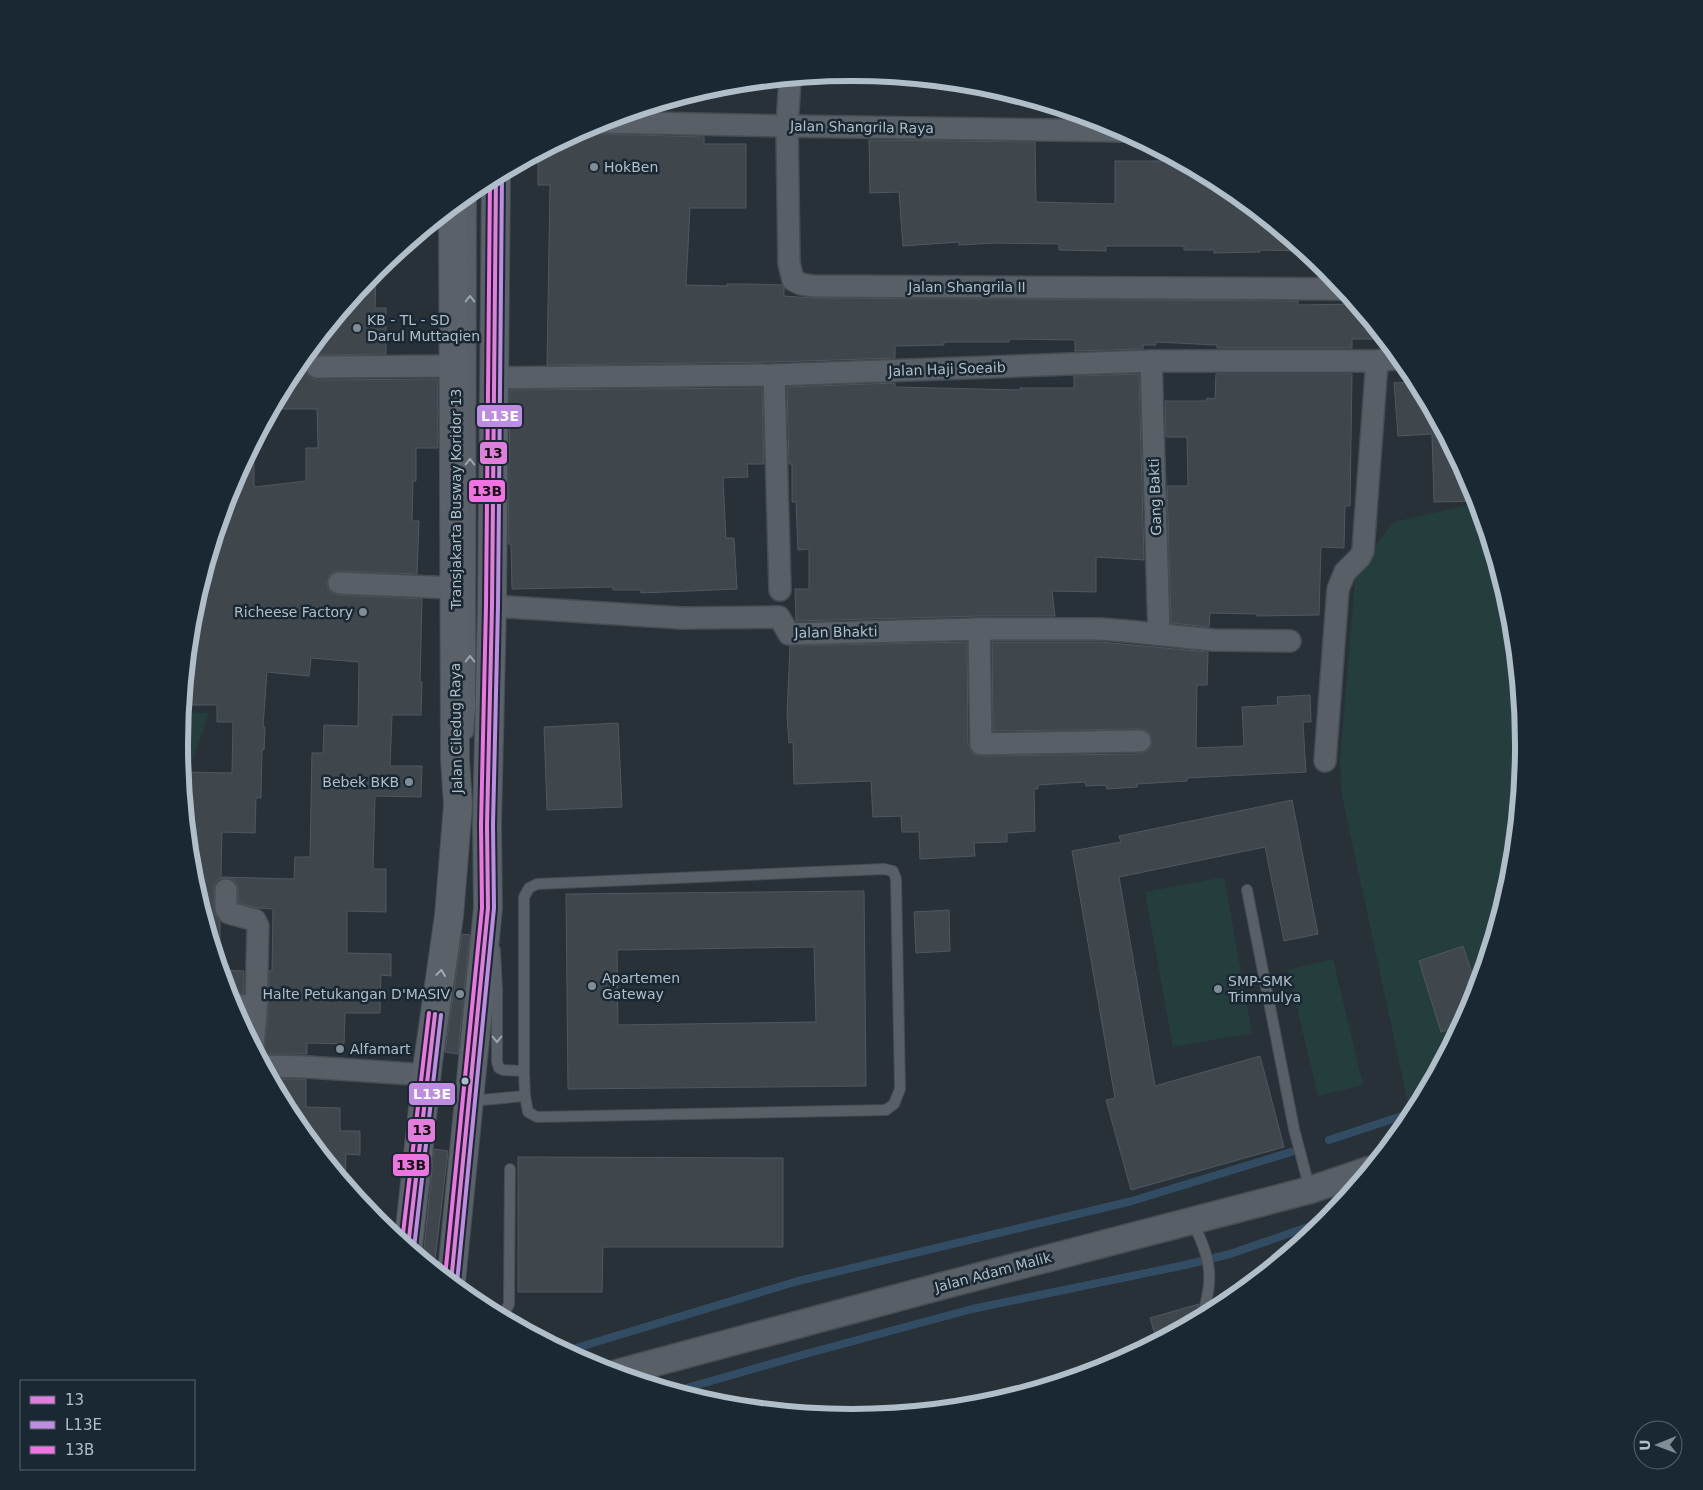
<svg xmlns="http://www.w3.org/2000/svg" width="1703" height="1490" font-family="'DejaVu Sans',sans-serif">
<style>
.green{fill:#243e3e}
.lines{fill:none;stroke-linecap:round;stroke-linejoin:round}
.stream{stroke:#324d63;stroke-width:8}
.building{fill:#3f464c;stroke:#4f5860;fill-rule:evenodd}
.service-casing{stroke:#464d52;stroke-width:12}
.minor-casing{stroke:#464d52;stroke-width:24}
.tertiary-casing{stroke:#464d52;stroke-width:29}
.primary-casing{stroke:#454e54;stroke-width:30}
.service{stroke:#585f66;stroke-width:10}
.minor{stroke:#585f66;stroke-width:21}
.tertiary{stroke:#585f66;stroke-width:26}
.primary{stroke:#5a6168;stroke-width:28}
.bus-1-casing{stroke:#1a2833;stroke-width:8}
.bus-2-casing{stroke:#1a2833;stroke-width:8}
.bus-3-casing{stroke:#1a2833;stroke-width:8}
.bus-1{stroke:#e17edc;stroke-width:4}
.bus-2{stroke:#be8ce0;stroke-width:4}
.bus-3{stroke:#ef73e0;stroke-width:4}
.oneway{stroke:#9aa6b1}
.oneway2{stroke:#9fabb6}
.poi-dot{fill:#808d97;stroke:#1a2833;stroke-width:2}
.bus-dot{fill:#b0beca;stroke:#1a2833;stroke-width:2}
.labels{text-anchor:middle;stroke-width:5;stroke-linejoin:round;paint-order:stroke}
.street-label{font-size:14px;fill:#b0beca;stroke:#1a2833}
.poi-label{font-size:14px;fill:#b0beca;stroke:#1a2833;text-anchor:start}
.rim{fill:none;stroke:#b0beca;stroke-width:6}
.line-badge{stroke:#1a2833;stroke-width:2}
.badge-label{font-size:14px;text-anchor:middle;font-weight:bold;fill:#fff}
.pale-badge-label{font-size:14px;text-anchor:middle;font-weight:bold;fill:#111}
</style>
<rect width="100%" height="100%" fill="#283138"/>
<g class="green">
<polygon points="1477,503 1511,614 1524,745 1511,876 1473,1003 1411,1118 1342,795 1340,759 1356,570 1394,522"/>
<polygon points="182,712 209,713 191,764 181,760 179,745"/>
<polygon points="1224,877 1252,1033 1173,1047 1145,892"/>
<polygon points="1333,959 1363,1085 1318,1096 1288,970"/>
</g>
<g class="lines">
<g class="stream">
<polyline points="1329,1140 1414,1112"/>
<polyline points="566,1351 798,1281 1132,1201 1291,1152"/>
<polyline points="676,1391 809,1353 972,1309 1185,1265 1230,1254 1328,1220"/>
</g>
</g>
<g class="building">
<polygon points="588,127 590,127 595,133 601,134 704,137 704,144 746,144 746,208 690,208 686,285 727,286 727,284 747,284 782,285 784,288 784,296 813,298 1298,301 1298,305 1356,304 1384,339 1352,339 1352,348 1217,348 1217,345 1156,342 1156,345 1143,345 1143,349 1075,351 1075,340 1009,339 1009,342 944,342 944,345 895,346 895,358 774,362 547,365 550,185 538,185 538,154"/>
<polygon points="869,140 1035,142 1036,202 1115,204 1115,161 1179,161 1225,186 1304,251 1260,250 1260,252 1214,253 1214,250 1184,250 1184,246 1106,246 1106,251 1059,250 1059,244 995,243 959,245 959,242 903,246 899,192 870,193"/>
<path d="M376,270L375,308H386V354L316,355L311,356L306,360L305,368L306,373L310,378L317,380L438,379V448H416V481H413L412,521H419L417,574L339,571L333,572L329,576L327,583L328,589L332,593L338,595L422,599L420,682H422L421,715H392L390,766H422L421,797L375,796L373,869H386V912L347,911V953L391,954V976L381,975L380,1013H345L344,1044L307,1043V1054H261L265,1046L268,1015L269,971H272L273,909L259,908L238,903V890L237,883L232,879L226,878L219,879L215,884L214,890V910L216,916L220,922V953H215L197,893L198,845H192L193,800H184L182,772L232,773L233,722H217V705H183L192,614L230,487L254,444V487L306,481V448H318L317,409H272L292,371ZM311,658L359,662L358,726L324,725L323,753H312L310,857H295L294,879L221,877L222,832L255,833L256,798H261L262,750H264L265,727H263L267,672L309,676Z"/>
<polygon points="1139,374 1144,560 1096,557 1096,592 1052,591 1055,616 979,616 796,621 795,589 809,589 809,549 798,550 796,502 792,502 792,464 789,464 787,387 895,383 895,387 1020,390 1020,388 1074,388 1074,376"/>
<polygon points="1216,374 1352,374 1350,506 1345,506 1344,548 1321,547 1319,615 1257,616 1257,614 1210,613 1209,627 1171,623 1167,486 1188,486 1187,437 1166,437 1165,401 1206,401 1207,398 1215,399"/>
<polygon points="1416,382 1473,488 1477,501 1434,502 1432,434 1398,436 1394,383"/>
<polygon points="762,388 764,464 747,464 748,477 723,478 726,538 734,538 737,589 641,593 641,590 613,590 613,587 512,589 511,544 508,544 510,390"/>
<polygon points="967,642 968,744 971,751 975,755 981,756 1140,754 1147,751 1151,747 1152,740 1150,734 1146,730 1140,729 993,731 992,642 1100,642 1208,652 1207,685 1197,685 1196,748 1244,746 1242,707 1278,705 1277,697 1310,695 1311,722 1303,722 1306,772 1187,778 1187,781 1137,784 1137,787 1107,789 1106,785 1086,786 1085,782 1038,785 1038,789 1034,789 1035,831 1007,833 1007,842 974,843 975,856 920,859 919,832 902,832 901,816 873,817 871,781 794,784 793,742 789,743 787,716 790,646"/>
<polygon points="618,723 622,807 547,810 544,727"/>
<polygon points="1292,800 1318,934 1284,941 1265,847 1119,877 1155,1086 1260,1056 1284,1147 1131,1190 1106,1100 1115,1098 1072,851 1121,842 1119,836"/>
<path d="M864,891L866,1086L568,1089L566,894ZM814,947L816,1022L618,1025L617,950Z"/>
<polygon points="949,910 950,951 916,953 914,912"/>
<polygon points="462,934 470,935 458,1054 445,1052"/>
<polygon points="1463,946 1477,989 1473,1003 1460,1025 1441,1032 1419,961"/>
<polygon points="220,970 244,971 244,993 228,995"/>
<polygon points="271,1079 306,1079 306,1107 340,1108 340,1131 360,1131 360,1155 346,1154 345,1183 292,1118"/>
<polygon points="434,1149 448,1151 434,1268 420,1257 424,1249"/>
<polygon points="518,1157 783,1158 783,1247 603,1247 602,1292 518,1292"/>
<polygon points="1199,1304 1199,1310 1204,1315 1157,1341 1150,1318"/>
</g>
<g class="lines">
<defs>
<g id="service">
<polyline points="468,733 470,708 471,192"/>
<polygon points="884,869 893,871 896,879 900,1089 894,1104 886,1110 537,1117 528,1112 525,1096 524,1071 524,897 529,888 537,884"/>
<polyline points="1247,890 1294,1129 1310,1190"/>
<polyline points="495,950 497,990 497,1062 499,1068 503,1070 524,1071"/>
<polyline points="471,1101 525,1096"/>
<path d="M1192,1222C1202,1240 1211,1262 1209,1283C1209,1291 1206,1299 1205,1307L1208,1306L1210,1312"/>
<polyline points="1208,1306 1231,1299"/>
<polyline points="497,1314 505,1312 509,1304 510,1169"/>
</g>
<g id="minor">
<polyline points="790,79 787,126 789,263 793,280 801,284 813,286 1343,289"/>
<polyline points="601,122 787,126 1123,131"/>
<polyline points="1151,361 1159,634"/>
<polyline points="317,367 453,366"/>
<polyline points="774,375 780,590"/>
<polyline points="495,378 774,375 1151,361 1377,361 1400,358"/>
<polyline points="339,583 454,588"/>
<polyline points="492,606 682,618 779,617 789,634 979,629 1100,629 1126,631 1213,640 1290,641"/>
<polyline points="979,629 981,744 1140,741"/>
<polyline points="1325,761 1338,589 1345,572 1360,557 1363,551 1377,361"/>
<polyline points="226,890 226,909 229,913 255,920 258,926 256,1014 253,1045"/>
<polyline points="232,1006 256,1005"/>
<polyline points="264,1066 308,1067 427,1075"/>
</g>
<polyline id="tertiary" points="617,1373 934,1288 1310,1190 1369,1170"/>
<g id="primary">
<polyline points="408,1247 428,1062 449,916 458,805 455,759 453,206"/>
<polyline points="451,1282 488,908 487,825 492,606 496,176"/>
</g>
</defs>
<use href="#service" class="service-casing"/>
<use href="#minor" class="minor-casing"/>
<use href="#tertiary" class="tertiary-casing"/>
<use href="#primary" class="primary-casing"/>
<use href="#service" class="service"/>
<use href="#minor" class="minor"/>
<use href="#tertiary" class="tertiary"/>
<use href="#primary" class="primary"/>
<defs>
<g id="bus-1">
<polyline points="408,1247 435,1014"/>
<polyline points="451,1282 488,908 487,825 492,606 496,176"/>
</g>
<g id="bus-2">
<polyline points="414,1248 441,1015"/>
<polyline points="457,1283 494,908 493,825 498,606 502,176"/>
</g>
<g id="bus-3">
<polyline points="402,1242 429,1013"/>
<polyline points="445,1277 482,908 481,825 486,606 490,179"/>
</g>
</defs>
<use href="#bus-1" class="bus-1-casing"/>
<use href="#bus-2" class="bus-2-casing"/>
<use href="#bus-3" class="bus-3-casing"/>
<use href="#bus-1" class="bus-1"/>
<use href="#bus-2" class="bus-2"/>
<use href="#bus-3" class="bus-3"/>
</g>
<defs><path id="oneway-chevron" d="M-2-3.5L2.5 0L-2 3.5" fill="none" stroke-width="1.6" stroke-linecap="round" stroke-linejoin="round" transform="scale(1.25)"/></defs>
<g class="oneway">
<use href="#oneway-chevron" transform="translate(470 299) rotate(-90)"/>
<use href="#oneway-chevron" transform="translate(470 462) rotate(-90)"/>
<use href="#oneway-chevron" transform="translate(470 659) rotate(-90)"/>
<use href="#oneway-chevron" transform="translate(497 1039) rotate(90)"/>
</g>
<use class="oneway2" href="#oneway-chevron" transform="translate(441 973) rotate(-82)"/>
<g class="poi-dot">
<circle cx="594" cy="167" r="5"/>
<circle cx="357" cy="328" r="5"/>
<circle cx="363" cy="612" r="5"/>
<circle cx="409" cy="782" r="5"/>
<circle cx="592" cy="986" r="5"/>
<circle cx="1218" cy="989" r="5"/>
<circle cx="460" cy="994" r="5"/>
<circle cx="340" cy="1049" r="5"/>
</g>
<circle class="bus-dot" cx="465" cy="1081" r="4.5"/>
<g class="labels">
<g class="street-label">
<text transform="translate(862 127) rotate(1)" y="5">Jalan Shangrila Raya</text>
<text x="967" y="292">Jalan Shangrila II</text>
<text transform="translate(947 369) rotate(-2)" y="5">Jalan Haji Soeaib</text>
<text transform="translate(1155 497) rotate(-92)" y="5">Gang Bakti</text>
<text transform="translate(456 499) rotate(-90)" y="5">Transjakarta Busway Koridor 13</text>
<text transform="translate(836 632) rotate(-1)" y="5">Jalan Bhakti</text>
<text transform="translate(456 728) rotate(-91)" y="5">Jalan Ciledug Raya</text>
<text transform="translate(993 1272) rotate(-15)" y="5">Jalan Adam Malik</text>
</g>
<g class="poi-label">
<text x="604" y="172">HokBen</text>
<text x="367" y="325">KB - TL - SD<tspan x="367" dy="16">Darul Muttaqien</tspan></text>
<text x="353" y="617" text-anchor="end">Richeese Factory</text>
<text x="399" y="787" text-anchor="end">Bebek BKB</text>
<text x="602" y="983">Apartemen<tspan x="602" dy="16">Gateway</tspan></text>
<text x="1228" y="986">SMP-SMK<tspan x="1228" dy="16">Trimmulya</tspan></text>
<text x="450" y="999" text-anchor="end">Halte Petukangan D'MASIV</text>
<text x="350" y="1054">Alfamart</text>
</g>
</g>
<path d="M0 0H1703V1490H0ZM851 81H852A663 663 0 0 1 1515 744V746A663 663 0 0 1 852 1409H851A663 663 0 0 1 188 746V744A663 663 0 0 1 851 81Z" fill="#1a2833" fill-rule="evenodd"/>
<path class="rim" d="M851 81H852A663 663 0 0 1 1515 744V746A663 663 0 0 1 852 1409H851A663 663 0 0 1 188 746V744A663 663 0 0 1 851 81Z"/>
<g class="line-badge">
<rect x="476" y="404" width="47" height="24" rx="5" fill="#be8ce0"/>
<rect x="479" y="441" width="29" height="24" rx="5" fill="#e17edc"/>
<rect x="468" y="479" width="38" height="24" rx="5" fill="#ef73e0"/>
<rect x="408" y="1082" width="48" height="24" rx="5" fill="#be8ce0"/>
<rect x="407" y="1118" width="29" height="25" rx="5" fill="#e17edc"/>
<rect x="392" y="1153" width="38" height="24" rx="5" fill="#ef73e0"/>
</g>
<g class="badge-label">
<text x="500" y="421">L13E</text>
<text x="432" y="1099">L13E</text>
</g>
<g class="pale-badge-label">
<text x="493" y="458">13</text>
<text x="487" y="496">13B</text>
<text x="422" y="1135">13</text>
<text x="411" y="1170">13B</text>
</g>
<rect x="20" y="1380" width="175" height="90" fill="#1a2833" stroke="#56646f"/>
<rect x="30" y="1396" width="25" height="8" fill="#e17edc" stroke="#56646f"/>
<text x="65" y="1405" font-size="15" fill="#b0beca">13</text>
<rect x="30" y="1421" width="25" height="8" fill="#be8ce0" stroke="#56646f"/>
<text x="65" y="1430" font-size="15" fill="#b0beca">L13E</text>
<rect x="30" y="1446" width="25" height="8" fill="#ef73e0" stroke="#56646f"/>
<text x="65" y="1455" font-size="15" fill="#b0beca">13B</text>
<g transform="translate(1658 1445) rotate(269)"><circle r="24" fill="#1a2833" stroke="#56646f"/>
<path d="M0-4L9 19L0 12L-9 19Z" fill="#808d97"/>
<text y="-8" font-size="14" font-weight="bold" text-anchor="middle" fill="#b0beca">U</text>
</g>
</svg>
